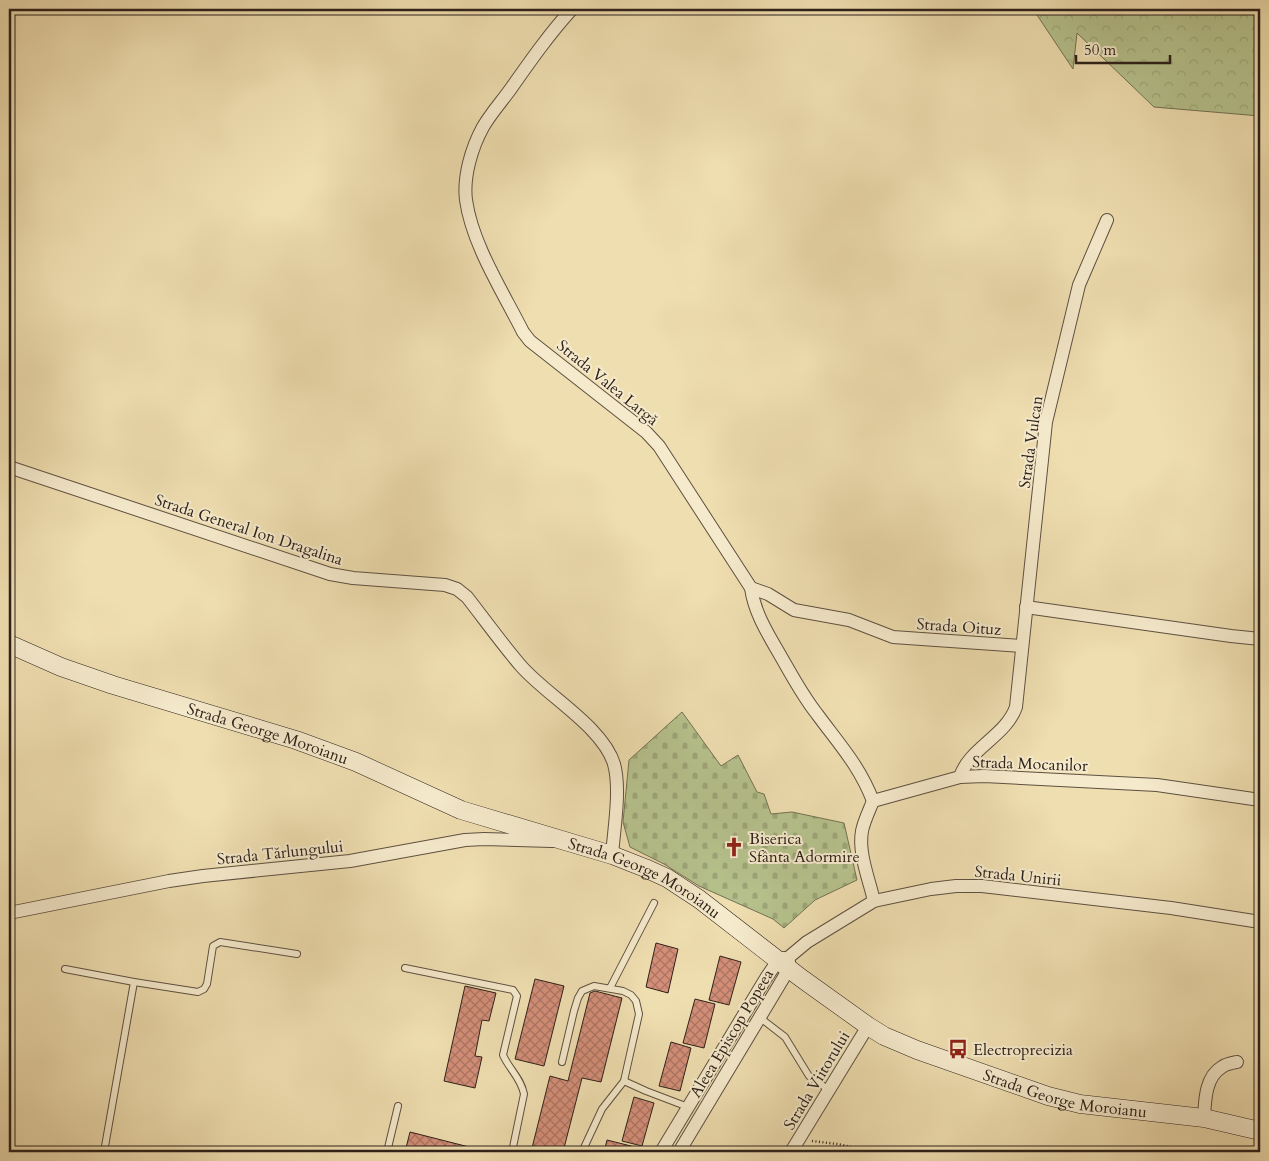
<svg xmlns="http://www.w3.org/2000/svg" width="1269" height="1161" font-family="Cardo,serif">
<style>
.forest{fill:url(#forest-crowns);stroke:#727254}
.cemetery{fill:url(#cemetery-stones);stroke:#727254}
.building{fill:url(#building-cross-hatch);stroke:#2d211a}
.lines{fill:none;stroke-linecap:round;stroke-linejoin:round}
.lane-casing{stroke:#5e5040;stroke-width:8}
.street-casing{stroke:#5e5040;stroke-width:14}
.secondary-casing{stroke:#2d211a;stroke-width:19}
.path{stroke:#2d211a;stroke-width:2.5;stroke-dasharray:1 2.5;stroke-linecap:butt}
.lane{stroke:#f5eacc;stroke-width:6}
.street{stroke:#f5eacc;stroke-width:12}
.secondary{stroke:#f5eacc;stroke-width:18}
.labels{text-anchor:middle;stroke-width:4;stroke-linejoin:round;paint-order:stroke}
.street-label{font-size:16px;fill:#2d211a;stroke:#f5eacc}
.poi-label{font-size:16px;fill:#2d211a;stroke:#f5eacc;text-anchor:start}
</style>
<defs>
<pattern id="forest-crowns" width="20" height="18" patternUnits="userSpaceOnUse" patternTransform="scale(1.25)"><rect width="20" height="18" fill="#b6c28d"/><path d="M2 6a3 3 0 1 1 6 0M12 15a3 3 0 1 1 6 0" fill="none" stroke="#9da679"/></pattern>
<pattern id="cemetery-stones" width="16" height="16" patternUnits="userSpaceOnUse" patternTransform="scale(1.25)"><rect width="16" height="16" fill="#b6c28d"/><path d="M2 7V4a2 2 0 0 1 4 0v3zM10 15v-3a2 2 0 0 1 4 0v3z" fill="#9da679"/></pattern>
<pattern id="building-cross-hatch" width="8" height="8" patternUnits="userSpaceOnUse" patternTransform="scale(1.25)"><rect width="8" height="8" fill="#d48f79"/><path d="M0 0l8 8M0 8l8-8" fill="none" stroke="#ac7462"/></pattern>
</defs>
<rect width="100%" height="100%" fill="#efdeb0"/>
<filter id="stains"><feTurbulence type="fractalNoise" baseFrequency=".004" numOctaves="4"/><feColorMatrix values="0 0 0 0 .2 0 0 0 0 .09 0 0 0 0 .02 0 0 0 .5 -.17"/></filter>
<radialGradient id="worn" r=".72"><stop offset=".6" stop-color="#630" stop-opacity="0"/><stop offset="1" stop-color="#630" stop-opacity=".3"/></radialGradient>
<polygon class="forest" points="1033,9 1260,9 1260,116 1154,107 1077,33 1073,69"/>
<polygon class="cemetery" points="682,712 721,766 738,755 757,792 764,794 771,814 792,812 844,823 857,880 815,900 784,928 773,919 699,886 664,864 630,847 623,822 629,760"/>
<g class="building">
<polygon points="656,943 678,949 668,993 646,987"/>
<polygon points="720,956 741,962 729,1005 709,1000"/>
<polygon points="535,979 564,986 544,1066 515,1059"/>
<polygon points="465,986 496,993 489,1021 482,1020 475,1056 482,1057 475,1088 444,1081"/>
<polygon points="595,991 622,998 601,1082 582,1078 563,1152 531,1152 550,1076 568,1081 590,993"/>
<polygon points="695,999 715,1004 704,1048 683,1043"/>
<polygon points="671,1042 691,1048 680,1091 659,1086"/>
<polygon points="634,1097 654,1103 642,1146 622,1141"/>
<polygon points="410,1132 477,1149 476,1152 405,1152"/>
<polygon points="607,1140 643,1149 642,1152 604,1152"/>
</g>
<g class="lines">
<defs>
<g id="lane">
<path d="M405,968L513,990L517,996L503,1055C509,1069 521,1078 524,1094L512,1152"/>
<polyline points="65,969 134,982 198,992 204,989 207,984 213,946 220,942 297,954"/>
<polyline points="610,988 654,903"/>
<polyline points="759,1017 785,1037 809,1076 829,1090"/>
<polyline points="562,1062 574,1011 578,998 582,991 594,986 623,991 631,995 636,1001 639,1014 624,1081 602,1109 582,1152"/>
<polyline points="624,1081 646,1091 688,1107"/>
<polyline points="104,1152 134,982"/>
<polyline points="387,1152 398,1106"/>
</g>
<g id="street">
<path d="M572,9C550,33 531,60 512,87C503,100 491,113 483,127C472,147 463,176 466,200C472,244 503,292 523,332L530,341L646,432L659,446L751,588C754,610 765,629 776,648C789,670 801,694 817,714C839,744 859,765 873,801"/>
<path d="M9,467L330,574L353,578L445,585L457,589L467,597C485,620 502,644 521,666C546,695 603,727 614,764C621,789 614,829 612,855"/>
<polyline points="751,588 768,594 794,610 849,620 893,637 1022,646"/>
<polyline points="1026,607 1231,636 1260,639"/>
<path d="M960,777C969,748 1006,736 1016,707L1046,422L1079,285L1107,220"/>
<polyline points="873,801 960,777 984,776 1157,785 1260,800"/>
<path d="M873,801C869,811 864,821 862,831C858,853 869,879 874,901"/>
<polyline points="9,913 169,881 203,876 350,861 465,840 484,839 552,841"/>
<polyline points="789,957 807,942 874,901 931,889 956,886 982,886 1171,908 1260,922"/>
<path d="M1204,1118C1205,1101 1205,1077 1222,1067C1226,1064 1232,1063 1237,1062"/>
<polyline points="661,1152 766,978 779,959 784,958"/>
<polyline points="679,1152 790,967 789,962"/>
<polyline points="791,1152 868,1026"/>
</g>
<g id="secondary">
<path id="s1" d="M9,644L61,667L113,685L296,740L356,762L461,810L612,855L645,868L667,878L699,899L801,978L868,1026L884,1036L917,1050L1048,1096L1080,1104L1204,1118L1260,1131"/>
</g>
</defs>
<use href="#lane" class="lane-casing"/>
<use href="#street" class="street-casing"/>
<use href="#secondary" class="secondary-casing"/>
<polyline class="path" points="812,1141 837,1144 875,1152"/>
<use href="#lane" class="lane"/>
<use href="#street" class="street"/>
<use href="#secondary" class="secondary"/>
</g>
<defs>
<symbol id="church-bare" viewBox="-9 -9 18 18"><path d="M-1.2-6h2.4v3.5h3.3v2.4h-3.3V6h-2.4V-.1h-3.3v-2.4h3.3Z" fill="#8f2418" stroke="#f5eacc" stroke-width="2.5" paint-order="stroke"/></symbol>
<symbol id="bus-bare" viewBox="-9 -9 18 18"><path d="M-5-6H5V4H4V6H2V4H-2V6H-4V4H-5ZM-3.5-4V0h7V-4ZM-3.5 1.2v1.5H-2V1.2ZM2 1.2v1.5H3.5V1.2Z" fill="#8f2418" stroke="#f5eacc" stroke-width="2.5" paint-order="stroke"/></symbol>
</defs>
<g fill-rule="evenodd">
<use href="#church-bare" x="720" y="833" width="28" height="28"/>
<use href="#bus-bare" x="944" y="1035" width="28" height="28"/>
</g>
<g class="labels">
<g class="street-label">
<text transform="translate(608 382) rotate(39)" y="6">Strada Valea Largă</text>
<text transform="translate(1030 442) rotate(-82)" y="6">Strada Vulcan</text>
<text transform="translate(249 529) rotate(18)" y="6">Strada General Ion Dragalina</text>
<text transform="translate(959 626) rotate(4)" y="6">Strada Oituz</text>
<text dy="6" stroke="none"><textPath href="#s1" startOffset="274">Strada George Moroianu</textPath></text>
<text transform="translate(1030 763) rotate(2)" y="6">Strada Mocanilor</text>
<text transform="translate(280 852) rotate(-6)" y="6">Strada Tărlungului</text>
<text transform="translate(1018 875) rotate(6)" y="6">Strada Unirii</text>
<text dy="6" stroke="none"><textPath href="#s1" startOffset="679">Strada George Moroianu</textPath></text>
<text transform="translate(731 1033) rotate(-59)" y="6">Aleea Episcop Popeea</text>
<text transform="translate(816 1080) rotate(-59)" y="6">Strada Viitorului</text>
<text dy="6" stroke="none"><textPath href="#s1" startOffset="1159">Strada George Moroianu</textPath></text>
</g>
<g class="poi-label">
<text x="749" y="844">Biserica<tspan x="749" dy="18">Sfânta Adormire</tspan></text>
<text x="973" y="1055">Electroprecizia</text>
</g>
</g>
<rect width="1269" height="1161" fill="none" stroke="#efdeb0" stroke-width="30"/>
<rect x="10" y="10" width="1249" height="1141" fill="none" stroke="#2d211a" stroke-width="2.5"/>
<rect x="15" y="15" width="1239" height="1131" fill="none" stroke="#2d211a"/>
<path d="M1076 55v8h94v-8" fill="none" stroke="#2d211a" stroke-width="2.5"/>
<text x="1084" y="55" font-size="15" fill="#2d211a" stroke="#f5eacc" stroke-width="4" paint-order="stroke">50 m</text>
<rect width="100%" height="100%" filter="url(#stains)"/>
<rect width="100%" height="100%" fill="url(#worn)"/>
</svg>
